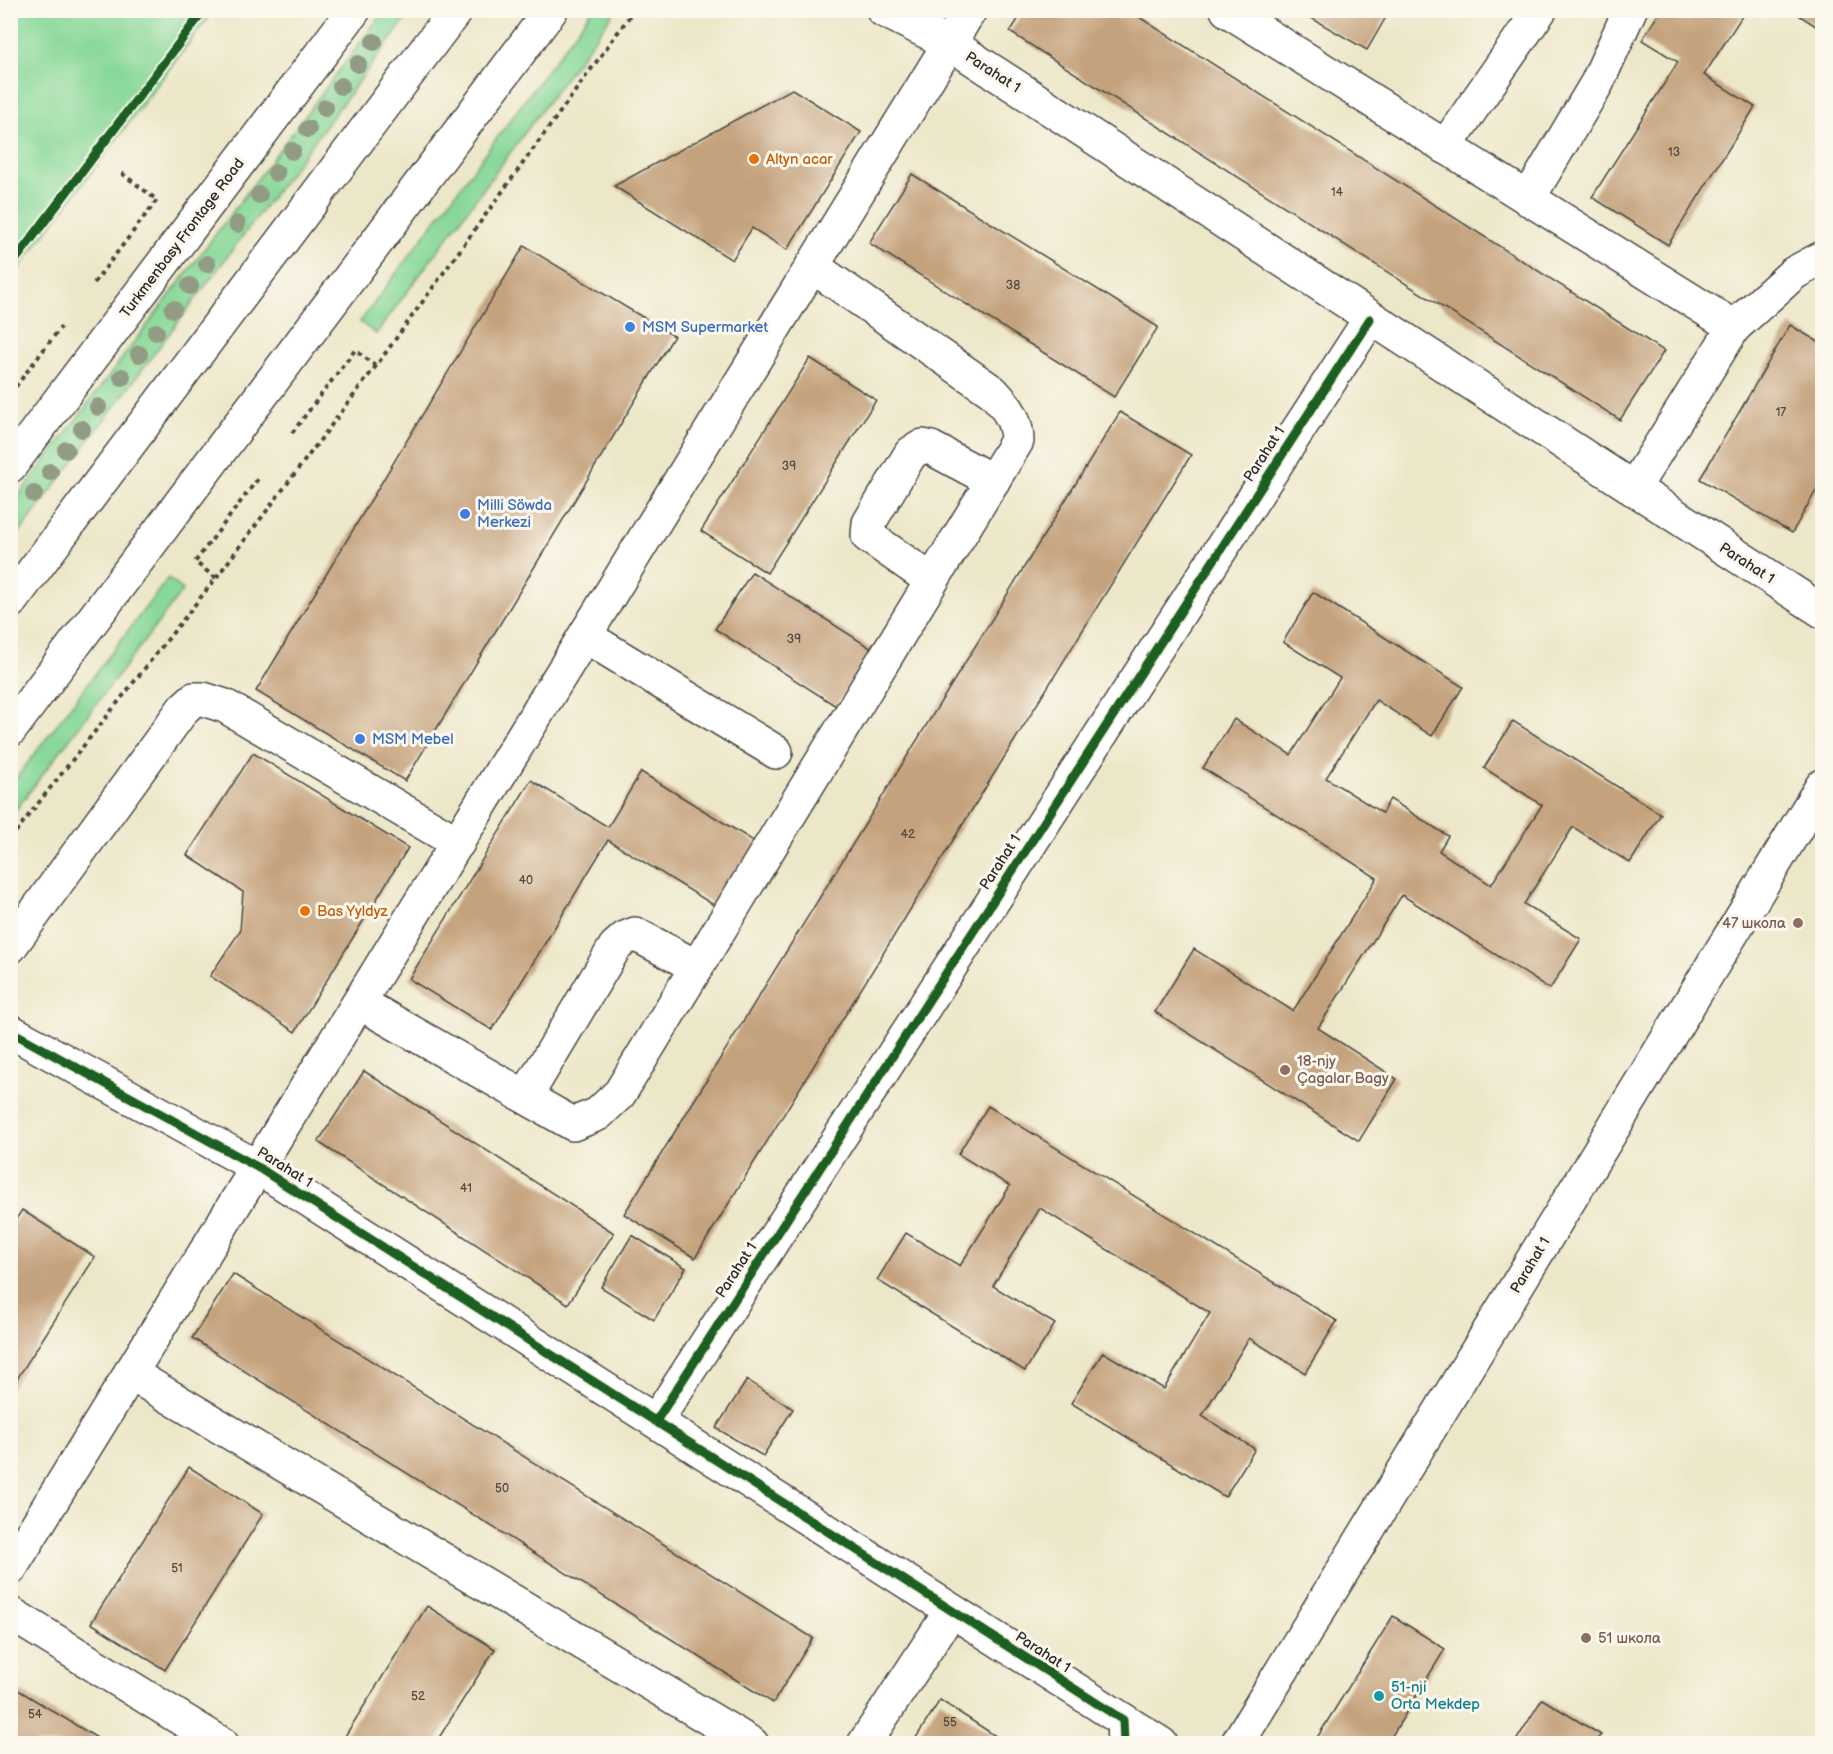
<svg xmlns="http://www.w3.org/2000/svg" width="1833" height="1754" font-family="'Balsamiq Sans',sans-serif">
<style>
.green{fill:#88d899;stroke:#5a8262;stroke-width:1.5}
.building{fill:#c4a27d}
.lines{fill:none;stroke-linecap:round;stroke-linejoin:round}
.minor-casing{stroke:#484743;stroke-width:36}
.major-casing{stroke:#484743;stroke-width:36}
.path{stroke:#484743;stroke-width:4;stroke-dasharray:4.5 4.5;stroke-linecap:butt}
.minor{stroke:#fff;stroke-width:33}
.major{stroke:#fff;stroke-width:33}
.cycleway-casing{stroke:#fbf7ec;stroke-width:13}
.cycleway{stroke:#1b5e20;stroke-width:9}
.tree{fill:#929c84}
.food-dot{fill:#e8710a;stroke:#fbf7ec;stroke-width:2}
.shop-dot{fill:#3f7fe0;stroke:#fbf7ec;stroke-width:2}
.education-dot{fill:#8d6e63;stroke:#fbf7ec;stroke-width:2}
.culture-dot{fill:#0f9aa8;stroke:#fbf7ec;stroke-width:2}
.labels{text-anchor:middle;stroke-width:6;stroke-linejoin:round;paint-order:stroke}
.number-label{font-size:12px;fill:#514940}
.street-label{font-size:15px;fill:#2b2b2b;stroke:#fbf7ec}
.food-label{font-size:15px;fill:#c56008;stroke:#fbf7ec;text-anchor:start}
.shop-label{font-size:15px;fill:#366cbe;stroke:#fbf7ec;text-anchor:start}
.education-label{font-size:15px;fill:#785e54;stroke:#fbf7ec;text-anchor:start}
.culture-label{font-size:15px;fill:#0d838f;stroke:#fbf7ec;text-anchor:start}
</style>
<rect width="100%" height="100%" fill="#fbf7ec"/>
<filter id="ink" filterUnits="userSpaceOnUse"><feTurbulence type="fractalNoise" baseFrequency=".0167" numOctaves="2"/><feDisplacementMap in="SourceGraphic" scale="12" xChannelSelector="R" yChannelSelector="G"/><feConvolveMatrix kernelMatrix="1 2 1 2 8 2 1 2 1" color-interpolation-filters="sRGB"/></filter>
<filter id="wash" filterUnits="userSpaceOnUse"><feTurbulence type="fractalNoise" baseFrequency=".008" numOctaves="4" result="noise"/><feDisplacementMap in="SourceGraphic" scale="24" xChannelSelector="R" yChannelSelector="G"/><feGaussianBlur stdDeviation="1.35" result="paint"/><feColorMatrix in="noise" values="0 0 0 0 0 0 0 0 0 0 0 0 0 0 0 0 0 1.4 0 .05"/><feComposite in="paint" operator="in"/></filter>
<g filter="url(#wash)">
<rect width="100%" height="100%" fill="#ede7c9"/>
<g class="green">
<polygon points="11,10 213,11 11,279 10,11"/>
<polygon points="592,10 615,11 376,334 360,322"/>
<polygon points="384,11 412,11 11,544 11,506"/>
<polygon points="168,578 183,590 11,816 11,785"/>
</g>
<g id="blocks">
<g class="building">
<polygon points="1024,10 1128,10 1664,351 1620,420 1010,32"/>
<polygon points="1306,10 1390,10 1367,50 1304,14"/>
<polygon points="1661,10 1746,10 1704,75 1755,107 1668,245 1592,197 1678,62 1642,40"/>
<polygon points="1791,10 1822,10 1822,30"/>
<polygon points="792,89 861,132 787,250 752,228 732,260 614,186"/>
<polygon points="912,174 1158,327 1114,397 869,243"/>
<polygon points="524,246 674,336 405,781 256,691"/>
<polygon points="1790,325 1822,344 1822,480 1792,533 1700,479"/>
<polygon points="810,358 876,400 767,573 701,531"/>
<polygon points="1120,412 1191,455 695,1258 624,1214"/>
<polygon points="752,572 872,649 836,706 715,629"/>
<polygon points="1313,592 1463,687 1432,736 1376,700 1326,778 1382,813 1390,799 1448,836 1439,851 1491,885 1542,805 1484,768 1513,721 1661,814 1630,863 1573,827 1524,904 1581,939 1550,989 1402,895 1318,1028 1397,1079 1359,1141 1155,1012 1194,949 1293,1011 1377,878 1203,768 1234,719 1291,755 1340,678 1283,642"/>
<polygon points="253,753 408,848 295,1032 210,976 240,931 243,892 187,855"/>
<polygon points="641,772 765,848 725,912 608,840 492,1030 409,979 531,780 608,827"/>
<polygon points="364,1071 614,1233 568,1304 318,1142"/>
<polygon points="988,1106 1337,1321 1305,1373 1249,1338 1202,1416 1255,1449 1225,1497 1071,1403 1103,1352 1164,1389 1210,1313 1040,1208 993,1286 1055,1324 1025,1371 877,1280 906,1233 960,1266 1010,1186 958,1154"/>
<polygon points="22,1210 95,1257 10,1390 10,1228"/>
<polygon points="632,1235 686,1268 654,1320 601,1287"/>
<polygon points="233,1274 813,1638 773,1703 192,1338"/>
<polygon points="747,1380 793,1409 763,1456 716,1428"/>
<polygon points="189,1467 263,1514 165,1670 91,1623"/>
<polygon points="427,1606 495,1649 435,1744 340,1744"/>
<polygon points="1393,1616 1445,1649 1387,1744 1313,1744"/>
<polygon points="10,1685 107,1744 10,1744"/>
<polygon points="1542,1699 1601,1735 1592,1744 1514,1744"/>
<polygon points="940,1700 1008,1744 912,1744"/>
</g>
</g>
</g>
<g filter="url(#ink)">
<use href="#blocks" fill-opacity="0" stroke="#484743" stroke-width="1.5"/>
<g class="lines">
<defs>
<g id="minor">
<polyline points="883,10 949,43 1822,611"/>
<polyline points="1227,10 1734,327"/>
<polyline points="1445,147 1540,10"/>
<polyline points="1528,199 1597,83 1630,10"/>
<polyline points="10,466 354,10"/>
<polyline points="1633,489 1734,327 1794,273 1822,258"/>
<polyline points="931,580 868,536 869,523 911,453 923,446 931,448 993,481"/>
<polyline points="585,636 776,752"/>
<polyline points="10,947 184,708 194,699 203,699 225,706 458,843"/>
<path d="M360,1003L573,1124L598,1114L620,1093L1017,441C1017,420 1007,407 993,392L812,266"/>
<polyline points="10,1031 259,1168 1123,1720 1124,1744"/>
<polyline points="526,1096 615,947 625,938 635,934 697,967"/>
<polyline points="130,1373 752,1744"/>
<polyline points="656,1421 1370,319"/>
<polyline points="10,1569 970,10"/>
<polyline points="10,1613 222,1744"/>
<polyline points="1123,1720 1161,1744"/>
<polyline points="864,1744 951,1611"/>
<polyline points="1237,1744 1822,786"/>
</g>
<g id="major">
<polyline points="10,602 456,10"/>
<polyline points="10,730 551,10"/>
</g>
</defs>
<use href="#minor" class="minor-casing"/>
<use href="#major" class="major-casing"/>
<g class="path">
<polyline points="94,283 157,200 119,171"/>
<polyline points="10,394 61,327"/>
<polyline points="292,433 355,350 376,366"/>
<polyline points="216,578 195,562 260,476"/>
<polyline points="10,839 216,578 376,366 634,10"/>
</g>
<use href="#minor" class="minor"/>
<use href="#major" class="major"/>
<defs>
<g id="cycleway">
<polyline points="10,267 204,10"/>
<polyline points="10,1031 259,1168 1123,1720 1124,1744"/>
<polyline points="656,1421 1370,319"/>
</g>
</defs>
<use href="#cycleway" class="cycleway-casing"/>
<use href="#cycleway" class="cycleway"/>
</g>
<g class="tree">
<circle cx="374" cy="42" r="9"/>
<circle cx="358" cy="64" r="9"/>
<circle cx="341" cy="86" r="9"/>
<circle cx="325" cy="108" r="9"/>
<circle cx="308" cy="129" r="9"/>
<circle cx="292" cy="151" r="9"/>
<circle cx="276" cy="173" r="9"/>
<circle cx="259" cy="195" r="9"/>
<circle cx="237" cy="224" r="9"/>
<circle cx="207" cy="264" r="9"/>
<circle cx="190" cy="286" r="9"/>
<circle cx="173" cy="309" r="9"/>
<circle cx="156" cy="332" r="9"/>
<circle cx="139" cy="354" r="9"/>
<circle cx="122" cy="377" r="9"/>
<circle cx="98" cy="407" r="9"/>
<circle cx="82" cy="429" r="9"/>
<circle cx="66" cy="450" r="9"/>
<circle cx="50" cy="472" r="9"/>
<circle cx="34" cy="494" r="9"/>
</g>
</g>
<g class="food-dot">
<circle cx="754" cy="159" r="6"/>
<circle cx="305" cy="911" r="6"/>
</g>
<g class="shop-dot">
<circle cx="630" cy="327" r="6"/>
<circle cx="465" cy="514" r="6"/>
<circle cx="360" cy="739" r="6"/>
</g>
<g class="education-dot">
<circle cx="1798" cy="923" r="6"/>
<circle cx="1285" cy="1070" r="6"/>
<circle cx="1586" cy="1638" r="6"/>
</g>
<circle class="culture-dot" cx="1379" cy="1696" r="6"/>
<g class="labels">
<g class="number-label">
<text x="1674" y="156">13</text>
<text x="1337" y="196">14</text>
<text x="1013" y="289">38</text>
<text x="1781" y="416">17</text>
<text x="789" y="470">39</text>
<text x="794" y="643">39</text>
<text x="908" y="838">42</text>
<text x="526" y="884">40</text>
<text x="466" y="1192">41</text>
<text x="502" y="1492">50</text>
<text x="177" y="1572">51</text>
<text x="418" y="1700">52</text>
<text x="35" y="1718">54</text>
<text x="950" y="1726">55</text>
</g>
<g class="street-label">
<text transform="translate(993 72) rotate(33)" y="5">Parahat 1</text>
<text transform="translate(182 238) rotate(-53)" y="5">Turkmenbasy Frontage Road</text>
<text transform="translate(1264 454) rotate(-57)" y="5">Parahat 1</text>
<text transform="translate(1747 563) rotate(33)" y="5">Parahat 1</text>
<text transform="translate(1000 862) rotate(-57)" y="5">Parahat 1</text>
<text transform="translate(285 1167) rotate(32)" y="5">Parahat 1</text>
<text transform="translate(1530 1265) rotate(-59)" y="5">Parahat 1</text>
<text transform="translate(736 1270) rotate(-57)" y="5">Parahat 1</text>
<text transform="translate(1043 1652) rotate(33)" y="5">Parahat 1</text>
</g>
<g class="food-label">
<text x="766" y="164">Altyn acar</text>
<text x="317" y="916">Bas Yyldyz</text>
</g>
<g class="shop-label">
<text x="642" y="332">MSM Supermarket</text>
<text x="477" y="510">Milli Söwda<tspan x="477" dy="17">Merkezi</tspan></text>
<text x="372" y="744">MSM Mebel</text>
</g>
<g class="education-label">
<text x="1786" y="928" text-anchor="end">47 школа</text>
<text x="1297" y="1066">18-njy<tspan x="1297" dy="17">Çagalar Bagy</tspan></text>
<text x="1598" y="1643">51 школа</text>
</g>
<g class="culture-label">
<text x="1391" y="1692">51-nji<tspan x="1391" dy="17">Orta Mekdep</tspan></text>
</g>
</g>
<rect width="1833" height="1754" fill="none" stroke="#fbf7ec" stroke-width="36"/>
</svg>
